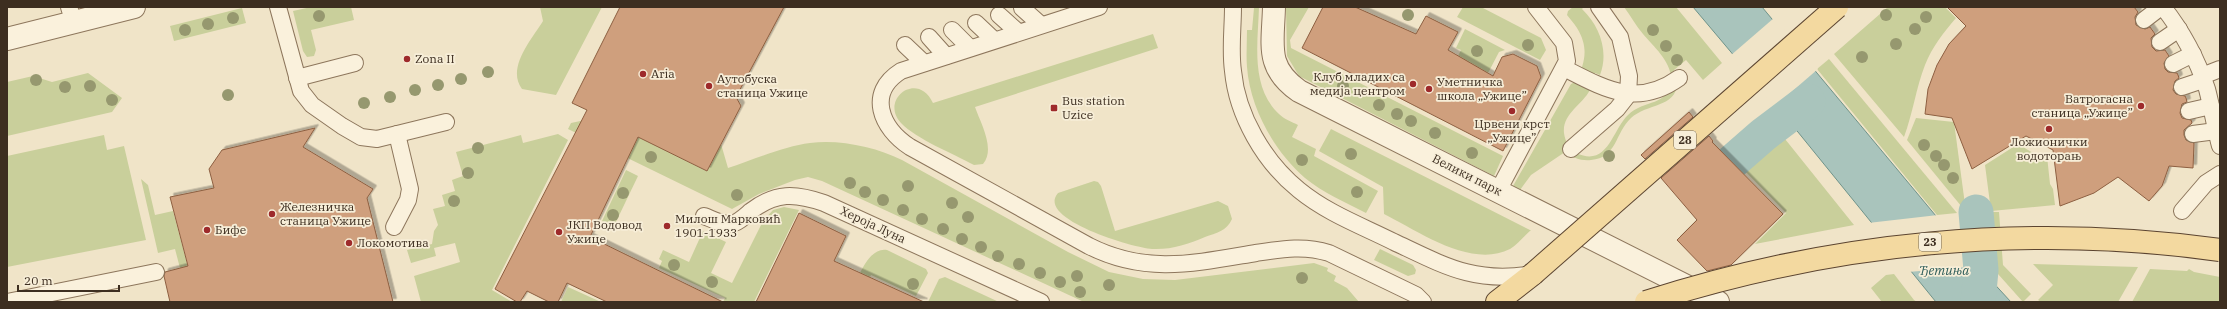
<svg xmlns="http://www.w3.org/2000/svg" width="2227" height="309" font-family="'IBM Plex Serif',serif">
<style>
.green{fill:#c9cf9b}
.water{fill:#a9c4bc;stroke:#6f938a}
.pier{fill:#f0e4c8}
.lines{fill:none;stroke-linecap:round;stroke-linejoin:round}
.canal{stroke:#a9c4bc;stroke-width:35}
.building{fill:#cf9f7d;stroke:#8d5f41;filter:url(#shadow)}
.service-casing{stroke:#8d765c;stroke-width:18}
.minor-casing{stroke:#8d765c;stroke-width:24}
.tertiary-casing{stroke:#8d765c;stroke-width:24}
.primary-casing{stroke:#5b4430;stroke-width:24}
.service{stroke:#faf1dc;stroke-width:16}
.minor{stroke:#faf1dc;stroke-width:22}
.tertiary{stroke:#faf1dc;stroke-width:22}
.primary{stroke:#f3d9a0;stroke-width:22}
.primary-bridge-casing{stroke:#5b4430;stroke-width:24;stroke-linecap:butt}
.primary-bridge{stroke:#f3d9a0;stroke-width:22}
.tree{fill:#96986f}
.poi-dot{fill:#9e2a2b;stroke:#f7eed8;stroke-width:1.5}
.labels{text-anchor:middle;stroke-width:3.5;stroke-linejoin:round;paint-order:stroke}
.shield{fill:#f7eed8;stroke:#756857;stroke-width:1}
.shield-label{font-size:11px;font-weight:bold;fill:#3d2e20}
.poi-label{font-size:12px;fill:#3d2e20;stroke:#f7eed8;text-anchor:start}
.street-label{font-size:12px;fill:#3d2e20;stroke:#f7eed8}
.water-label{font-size:13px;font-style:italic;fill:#2f5d5a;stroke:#f7eed8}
</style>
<defs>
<filter id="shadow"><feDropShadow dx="3.5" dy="-3.5" stdDeviation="0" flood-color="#0004"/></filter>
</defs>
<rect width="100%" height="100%" fill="#f0e4c8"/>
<g class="green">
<polygon points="311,7 351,7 354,20 311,30 316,50 314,56 307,57 303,51 293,11"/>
<path d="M540,7H602L556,95L522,89C506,68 532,39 543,21Z"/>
<path d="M1259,7C1258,42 1250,87 1279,114C1284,119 1292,122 1298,125L1292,137L1316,149L1314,156L1378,191L1366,213C1345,202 1323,193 1305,178C1274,151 1250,108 1247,67C1246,55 1247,42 1247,30H1252L1254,8Z"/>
<polygon points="1286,7 1309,7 1290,40 1291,48 1503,156 1494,176 1299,76 1287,56"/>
<polygon points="1463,7 1481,7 1541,38 1546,50 1540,60 1457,17"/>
<path d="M1573,7H1584L1582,9C1600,26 1609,52 1600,75L1595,73C1593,79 1593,85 1590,90C1582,105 1562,114 1564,133C1565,141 1569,149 1576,153C1608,168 1612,130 1628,115C1644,99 1669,107 1671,80C1672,62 1653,46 1643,34C1636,26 1631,16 1624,7H1676L1722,63L1703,80L1686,60L1674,70C1687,109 1649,101 1631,118C1615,133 1617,158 1591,160C1581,161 1573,158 1565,152L1531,175L1520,190L1513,186L1571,84L1577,81C1585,61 1589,48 1577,28C1574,23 1570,19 1567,15L1568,11Z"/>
<path d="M1888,7H1945L1956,18C1944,32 1932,47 1925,65C1916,88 1913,113 1904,137L1834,54Z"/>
<polygon points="242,8 246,23 174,41 170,26"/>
<polygon points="1465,29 1505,50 1499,52 1487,75 1456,60 1461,50 1456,48"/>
<path d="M1153,34L1158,48L975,107C980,122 996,149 983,164L974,165C954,154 916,139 901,123C879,99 918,70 933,103Z"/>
<polygon points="1829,59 1957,213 1937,215 1817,69"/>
<polygon points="88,73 122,98 112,112 7,136 7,82 33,76 52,82"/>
<path d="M589,112L707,171L721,144L728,168C752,160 785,146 810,143C839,139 876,147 902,160L1068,252L1109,272L1143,279L1175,280L1314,263L1328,268L1327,271L1336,276L1334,281L1347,288L1359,302H1084L822,181L808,177L795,180L759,194L732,209L568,129L571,123L585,120Z"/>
<polygon points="1765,114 1771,123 1730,158 1723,152"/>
<polygon points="1916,118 1954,122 1966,212 1907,140"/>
<path d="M1331,129L1530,230H1531C1524,236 1517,245 1510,249C1471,269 1418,231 1384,214L1383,187L1319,151Z"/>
<polygon points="1777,129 1854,225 1755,244 1786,213 1739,165 1701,203 1721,178"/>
<polygon points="558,134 568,140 492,290 512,302 421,302 414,276 460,262 455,243 434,248 436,256 411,263 407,250 432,244 434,231 438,225 433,209 445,206 442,195 455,191 452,180 463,176 456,152 521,135 523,143"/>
<polygon points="104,135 107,150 124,146 146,240 7,267 7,156"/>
<polygon points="2018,144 2033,153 2047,156 2050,184 2053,189 2055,205 1991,211 1985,165"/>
<polygon points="626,170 638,176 614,226 602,221"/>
<polygon points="141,179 148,185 155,215 173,211 188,267 180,268 175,249 158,253"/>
<path d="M1094,181L1098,182L1101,186L1115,231L1218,201L1228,206L1232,219C1227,231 1216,233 1205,237C1188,244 1171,250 1152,249C1134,248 1035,219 1058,193Z"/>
<polygon points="784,207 799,210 754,302 723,302 725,298 659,268 662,261 659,259 663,250 689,262 703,231 726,242 711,273 732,283 763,221 773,210"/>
<polygon points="1985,212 1999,212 2003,265 2031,294 2023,302 1990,265"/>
<polygon points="1380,249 1413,265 1416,270 1415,274 1408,276 1374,260"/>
<path d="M887,250L926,269L928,273L916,296L871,275L857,302H847C855,287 866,246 887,250Z"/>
<polygon points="2033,264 2138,267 2118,302 2041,302 2038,300 2053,285"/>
<polygon points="2150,269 2187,271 2189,269 2194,272 2220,277 2220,302 2132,302"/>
<polygon points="1894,274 1914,300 1917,302 1882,302 1871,288 1886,275"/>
<polygon points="945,277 999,302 928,302 939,279"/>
<polygon points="568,287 601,302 561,302"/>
</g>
<polygon class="water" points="1693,7 1762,7 1976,264 2011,302 1936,302 1789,121"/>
<g class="pier">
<polygon points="1774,18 1818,69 1774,107 1730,56"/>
<polygon points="1938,215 1980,266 1908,272 1868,223"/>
</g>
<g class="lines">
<g class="canal">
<polyline points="1716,176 1763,135 1808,101"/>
<polyline points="1976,212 1981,270 1978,302"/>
</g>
</g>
<g class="building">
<polygon points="620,7 784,7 736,97 741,106 707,171 638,137 590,237 723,302 607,302 567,283 558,302 549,302 527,291 520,302 517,302 495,289 587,110 572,103"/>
<polygon points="1323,7 1355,7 1416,34 1426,16 1458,32 1448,50 1493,76 1502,57 1513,54 1537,66 1541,77 1503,151 1302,48"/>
<polygon points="1947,7 2134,7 2138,12 2135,17 2136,25 2145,29 2150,27 2155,34 2151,38 2152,47 2156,51 2165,50 2169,56 2164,63 2165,69 2168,72 2177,73 2178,75 2179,78 2175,81 2173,90 2176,94 2185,96 2186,98 2187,102 2182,104 2180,113 2182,118 2191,120 2192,123 2184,130 2184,135 2186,140 2194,143 2193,168 2169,166 2162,186 2149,201 2118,177 2094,193 2060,206 2053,150 2026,136 1972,169 1952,118 1925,114 1928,89 1937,65 1949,44 1966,26"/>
<polygon points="1689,112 1693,117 1645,159 1641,155"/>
<polygon points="315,128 303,147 373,189 367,198 393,302 170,302 164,276 165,272 188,266 170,197 214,188 209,169 222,150"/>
<polygon points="1709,136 1713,141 1712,142 1783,214 1731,265 1707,271 1677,240 1697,220 1661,178"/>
<polygon points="799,213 846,236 834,261 924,302 756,302"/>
</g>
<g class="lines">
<defs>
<g id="service">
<polyline points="69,7 74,23"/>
<polyline points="278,7 301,91 312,105 342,126 361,137 377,139 446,122"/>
<path d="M1099,7L901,71C866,93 881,128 910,147L1089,246C1146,275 1196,263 1256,253C1282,249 1304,245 1329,253L1416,295L1423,302"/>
<path d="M1233,7C1233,28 1230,50 1233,71C1237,115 1264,162 1299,190C1327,213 1362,226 1394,242C1445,266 1475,284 1533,274"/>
<path d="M2163,7C2182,31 2197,59 2207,89C2212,108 2215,127 2220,146"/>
<polyline points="1022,8 1041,25"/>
<polyline points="999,15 1018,32"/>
<polyline points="2144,20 2161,7"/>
<polyline points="976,23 994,40"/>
<polyline points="952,30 970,48"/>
<polyline points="929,37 946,56"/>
<polyline points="2160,42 2179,29"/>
<polyline points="905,45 924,63"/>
<polyline points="2173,64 2193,54"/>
<path d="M1564,68C1605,89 1637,108 1679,78"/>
<polyline points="2202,76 2220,69"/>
<polyline points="297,78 355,63"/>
<polyline points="2182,87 2203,80"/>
<polyline points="2189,111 2211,106"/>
<polyline points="2193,134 2216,131"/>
<polyline points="1571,149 1617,109 1628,95 1629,76 1620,37 1599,7"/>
<polyline points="1498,191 1567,61 1564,43 1536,7"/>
<polyline points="2182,211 2206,183 2220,174"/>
<path d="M704,216C712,219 722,225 731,224C738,223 745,216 751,211C776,192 795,193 824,203L1041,302"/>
<polyline points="394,227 408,200 410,189 397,134"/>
<polyline points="7,302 156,272"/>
</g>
<path id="minor" d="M1274,7C1273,45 1265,67 1299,91L1718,302"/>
<polyline id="tertiary" points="7,39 134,7"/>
<polyline id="primary" points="1497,302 1533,274"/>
</defs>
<use href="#service" class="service-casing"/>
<use href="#minor" class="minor-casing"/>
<use href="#tertiary" class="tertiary-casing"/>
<use href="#primary" class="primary-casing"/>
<use href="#service" class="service"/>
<use href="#minor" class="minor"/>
<use href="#tertiary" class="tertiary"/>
<use href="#primary" class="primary"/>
<defs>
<g id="primary-bridge">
<polyline points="1533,274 1837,7"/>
<path d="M1646,302C1832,242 2027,223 2220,250"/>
</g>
</defs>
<use href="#primary-bridge" class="primary-bridge-casing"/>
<use href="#primary-bridge" class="primary-bridge"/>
</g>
<g class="tree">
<circle cx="1408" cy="15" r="6"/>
<circle cx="1886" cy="15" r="6"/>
<circle cx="319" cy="16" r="6"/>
<circle cx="1926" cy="17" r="6"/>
<circle cx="233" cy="18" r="6"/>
<circle cx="208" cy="24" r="6"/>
<circle cx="1915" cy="29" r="6"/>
<circle cx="185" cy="30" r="6"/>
<circle cx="1653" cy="30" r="6"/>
<circle cx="1896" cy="44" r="6"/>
<circle cx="1528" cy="45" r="6"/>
<circle cx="1666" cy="46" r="6"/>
<circle cx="1477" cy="51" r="6"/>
<circle cx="1862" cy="57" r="6"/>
<circle cx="1677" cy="60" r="6"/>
<circle cx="488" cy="72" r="6"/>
<circle cx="461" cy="79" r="6"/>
<circle cx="36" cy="80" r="6"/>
<circle cx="438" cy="85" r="6"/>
<circle cx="90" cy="86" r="6"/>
<circle cx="1343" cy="86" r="6"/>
<circle cx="65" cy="87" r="6"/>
<circle cx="415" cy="90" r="6"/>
<circle cx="228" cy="95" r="6"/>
<circle cx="390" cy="97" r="6"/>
<circle cx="112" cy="100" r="6"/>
<circle cx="364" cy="103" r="6"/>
<circle cx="1379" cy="105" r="6"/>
<circle cx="1397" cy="114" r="6"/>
<circle cx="1411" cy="121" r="6"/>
<circle cx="1435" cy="133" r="6"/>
<circle cx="1924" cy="145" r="6"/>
<circle cx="478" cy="148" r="6"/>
<circle cx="1472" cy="153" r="6"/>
<circle cx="1351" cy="154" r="6"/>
<circle cx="1609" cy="156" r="6"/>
<circle cx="1936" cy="156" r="6"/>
<circle cx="651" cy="157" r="6"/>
<circle cx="1302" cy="160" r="6"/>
<circle cx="1944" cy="165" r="6"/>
<circle cx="468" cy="173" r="6"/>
<circle cx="1953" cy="178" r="6"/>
<circle cx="850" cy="183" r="6"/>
<circle cx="908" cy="186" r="6"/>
<circle cx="865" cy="192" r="6"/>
<circle cx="1357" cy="192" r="6"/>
<circle cx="623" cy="193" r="6"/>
<circle cx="737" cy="195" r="6"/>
<circle cx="883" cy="200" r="6"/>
<circle cx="454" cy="201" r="6"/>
<circle cx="952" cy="203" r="6"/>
<circle cx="903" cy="210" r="6"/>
<circle cx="613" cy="215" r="6"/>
<circle cx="968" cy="217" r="6"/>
<circle cx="922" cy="219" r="6"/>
<circle cx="943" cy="229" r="6"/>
<circle cx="962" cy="239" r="6"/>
<circle cx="981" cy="247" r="6"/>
<circle cx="998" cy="256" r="6"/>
<circle cx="1019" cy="264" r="6"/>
<circle cx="674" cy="265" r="6"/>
<circle cx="1040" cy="273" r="6"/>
<circle cx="1077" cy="276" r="6"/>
<circle cx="1302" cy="278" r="6"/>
<circle cx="712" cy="282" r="6"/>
<circle cx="1060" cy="282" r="6"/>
<circle cx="913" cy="284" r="6"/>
<circle cx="1109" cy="285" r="6"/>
<circle cx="1080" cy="292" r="6"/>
</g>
<g class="poi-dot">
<circle cx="407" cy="59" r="4"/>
<circle cx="643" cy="74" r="4"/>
<circle cx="1413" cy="84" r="4"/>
<circle cx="709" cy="86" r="4"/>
<circle cx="1429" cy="89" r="4"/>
<circle cx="2141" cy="106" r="4"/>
<rect x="1050" y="104" width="8" height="8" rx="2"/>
<circle cx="1512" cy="111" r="4"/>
<circle cx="2049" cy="129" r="4"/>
<circle cx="272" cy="214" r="4"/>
<circle cx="667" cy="226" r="4"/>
<circle cx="207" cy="230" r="4"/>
<circle cx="559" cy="232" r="4"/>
<circle cx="349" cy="243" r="4"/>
</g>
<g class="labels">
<g class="shield">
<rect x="1674" y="131" width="22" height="18" rx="3"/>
<rect x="1919" y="233" width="22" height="18" rx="3"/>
</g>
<g class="shield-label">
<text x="1685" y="144">28</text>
<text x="1930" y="246">23</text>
</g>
<g class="poi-label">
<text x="415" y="63">Zona II</text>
<text x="651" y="78">Aria</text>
<text x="1405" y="81" text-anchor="end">Клуб младих са<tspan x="1405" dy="14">медија центром</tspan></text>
<text x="717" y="83">Аутобуска<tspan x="717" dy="14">станица Ужице</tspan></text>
<text x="1437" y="86">Уметничка<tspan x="1437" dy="14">школа „Ужице”</tspan></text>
<text x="2133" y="103" text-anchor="end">Ватрогасна<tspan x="2133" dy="14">станица „Ужице”</tspan></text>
<text x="1062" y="105">Bus station<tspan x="1062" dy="14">Uzice</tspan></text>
<text x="1512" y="128" text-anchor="middle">Црвени крст<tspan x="1512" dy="14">„Ужице”</tspan></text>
<text x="2049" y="146" text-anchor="middle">Ложионички<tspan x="2049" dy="14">водоторањ</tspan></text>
<text x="280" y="211">Железничка<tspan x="280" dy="14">станица Ужице</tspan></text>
<text x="675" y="223">Милош Марковић<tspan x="675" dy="14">1901-1933</tspan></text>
<text x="567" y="229">ЈКП Водовод<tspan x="567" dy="14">Ужице</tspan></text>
<text x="215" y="234">Бифе</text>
<text x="357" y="247">Локомотива</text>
</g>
<g class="street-label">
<text transform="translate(1467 175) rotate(27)" y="4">Велики парк</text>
<text transform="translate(873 225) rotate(25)" y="4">Хероја Луна</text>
</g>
<g class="water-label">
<text x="1944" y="275">Ђетиња</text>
</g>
</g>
<rect width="2227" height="309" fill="none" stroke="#3d2e20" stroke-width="16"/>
<path d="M18 285v6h101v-6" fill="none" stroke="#3d2e20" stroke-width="2"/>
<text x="24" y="285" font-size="12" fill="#3d2e20" stroke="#f7eed8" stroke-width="3" paint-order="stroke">20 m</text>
</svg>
